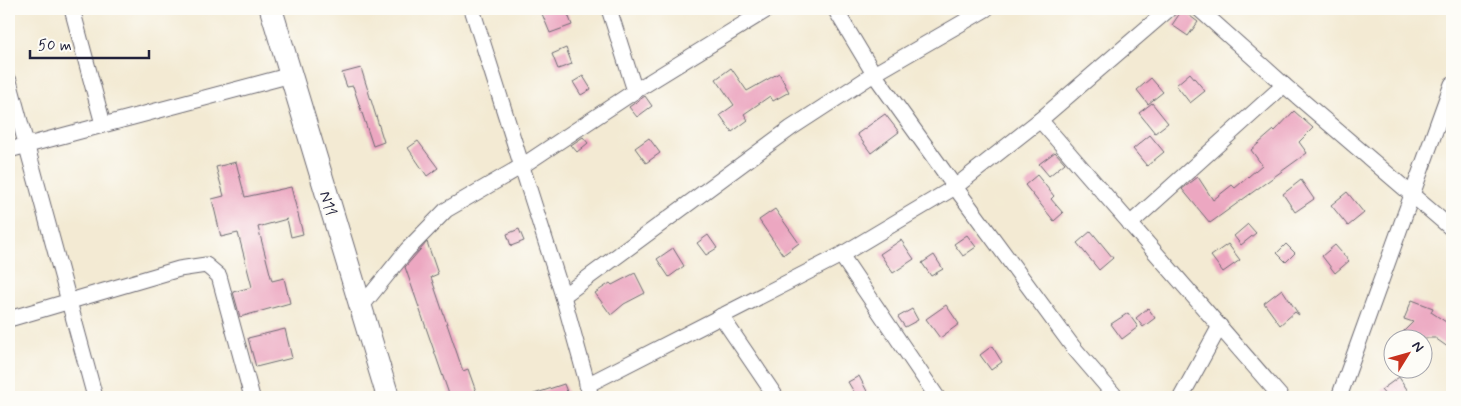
<svg xmlns="http://www.w3.org/2000/svg" width="1461" height="406" font-family="Mynerve,sans-serif">
<style>
.building{fill:#eca7c1}
.lines{fill:none;stroke-linecap:round;stroke-linejoin:round}
.minor-casing{stroke:#6b6870;stroke-width:17}
.primary-casing{stroke:#6b6870;stroke-width:24}
.minor{stroke:#fff;stroke-width:15}
.primary{stroke:#fff;stroke-width:22}
.labels{text-anchor:middle;stroke-width:5;stroke-linejoin:round;paint-order:stroke}
.street-label{font-size:16px;fill:#22223b;stroke:#fdfcf7}
</style>
<rect width="100%" height="100%" fill="#fdfcf7"/>
<filter id="ink" filterUnits="userSpaceOnUse"><feTurbulence type="fractalNoise" baseFrequency=".02" numOctaves="2"/><feDisplacementMap in="SourceGraphic" scale="10" xChannelSelector="R" yChannelSelector="G"/><feConvolveMatrix kernelMatrix="1 2 1 2 8 2 1 2 1" color-interpolation-filters="sRGB"/></filter>
<filter id="wash" filterUnits="userSpaceOnUse"><feTurbulence type="fractalNoise" baseFrequency=".0096" numOctaves="4" result="noise"/><feDisplacementMap in="SourceGraphic" scale="20" xChannelSelector="R" yChannelSelector="G"/><feGaussianBlur stdDeviation="1.12" result="paint"/><feColorMatrix in="noise" values="0 0 0 0 0 0 0 0 0 0 0 0 0 0 0 0 0 1.4 0 .05"/><feComposite in="paint" operator="in"/></filter>
<g filter="url(#wash)">
<rect width="100%" height="100%" fill="#f3ead3"/>
<g id="blocks">
<g class="building">
<polygon points="540,9 566,9 572,25 550,33"/>
<polygon points="1182,10 1198,22 1188,36 1172,25"/>
<polygon points="566,48 572,64 558,69 552,54"/>
<polygon points="361,68 384,142 373,146 353,86 347,87 342,73"/>
<polygon points="731,68 747,91 779,73 789,92 773,101 770,96 744,114 748,120 732,132 720,115 734,105 716,79"/>
<polygon points="1190,73 1205,91 1190,103 1176,85"/>
<polygon points="583,76 591,89 581,95 573,82"/>
<polygon points="1151,78 1163,92 1148,104 1137,90"/>
<polygon points="645,96 652,106 637,117 629,107"/>
<polygon points="1152,103 1168,123 1155,133 1139,113"/>
<polygon points="1294,111 1313,128 1299,142 1307,153 1210,223 1182,189 1198,177 1213,200 1232,185 1235,188 1262,165 1251,150 1274,130 1275,131"/>
<polygon points="885,114 899,132 871,153 857,134"/>
<polygon points="1150,135 1164,152 1147,166 1133,149"/>
<polygon points="583,137 588,143 577,152 571,145"/>
<polygon points="649,138 660,153 646,163 635,148"/>
<polygon points="418,141 438,168 427,176 408,148"/>
<polygon points="1055,152 1065,163 1049,176 1039,164"/>
<polygon points="236,162 245,197 291,187 303,234 291,237 287,219 258,227 272,281 284,278 290,303 240,317 233,292 252,287 238,233 221,237 212,199 224,196 216,167"/>
<polygon points="1037,175 1054,196 1051,199 1063,213 1054,221 1025,185"/>
<polygon points="1301,180 1314,199 1295,212 1283,194"/>
<polygon points="1347,192 1364,213 1348,226 1331,205"/>
<polygon points="775,209 799,243 783,255 759,220"/>
<polygon points="1248,224 1256,233 1241,245 1234,236"/>
<polygon points="519,229 524,241 511,246 507,234"/>
<polygon points="1091,231 1113,258 1099,270 1077,243"/>
<polygon points="708,235 717,248 706,255 697,243"/>
<polygon points="967,235 976,247 963,256 954,244"/>
<polygon points="901,240 914,259 893,273 880,254"/>
<polygon points="427,242 438,274 431,277 463,371 468,369 478,397 450,397 405,267"/>
<polygon points="1228,244 1240,260 1223,272 1211,256"/>
<polygon points="1286,244 1295,253 1286,262 1277,253"/>
<polygon points="1335,245 1349,261 1335,273 1322,256"/>
<polygon points="673,248 684,266 669,277 657,259"/>
<polygon points="934,255 943,269 931,276 922,263"/>
<polygon points="635,273 645,293 624,304 611,315 595,293 610,283 612,285"/>
<polygon points="1282,289 1299,315 1295,312 1280,325 1264,303"/>
<polygon points="1412,300 1433,308 1431,312 1452,326 1452,350 1435,338 1397,338 1413,322 1404,319"/>
<polygon points="946,305 959,324 940,338 926,319"/>
<polygon points="1148,308 1155,318 1143,327 1136,318"/>
<polygon points="912,309 918,320 905,327 898,317"/>
<polygon points="1128,313 1138,327 1122,339 1111,324"/>
<polygon points="285,329 292,358 256,367 248,338"/>
<polygon points="992,346 1002,362 991,370 980,355"/>
<polygon points="859,376 870,397 857,397 848,382"/>
<polygon points="1399,377 1408,391 1399,397 1387,397 1381,390"/>
<polygon points="564,384 569,397 531,397 531,395"/>
</g>
</g>
</g>
<g filter="url(#ink)">
<use href="#blocks" fill-opacity="0" stroke="#6b6870" stroke-width="1"/>
<g class="lines">
<defs>
<g id="minor">
<polyline points="72,9 103,124"/>
<polyline points="472,9 563,296 591,397"/>
<polyline points="609,9 635,91"/>
<polyline points="835,9 874,74 955,187 1073,347 1116,397"/>
<polyline points="1199,9 1284,85 1452,229"/>
<polyline points="9,81 95,397"/>
<polyline points="1040,120 1281,397"/>
<polyline points="9,150 291,75"/>
<polyline points="1130,224 1284,85"/>
<polyline points="841,255 937,397"/>
<polyline points="563,296 791,128 874,74 986,9"/>
<polyline points="361,307 407,250 446,210 522,166 635,91 768,9"/>
<polyline points="721,316 776,397"/>
<polyline points="9,319 179,269 206,265 219,276 252,397"/>
<polyline points="587,385 841,255 955,187 1040,120 1169,9"/>
<polyline points="1181,397 1220,326"/>
<polyline points="1339,397 1452,84"/>
</g>
<polyline id="primary" points="271,9 388,397"/>
</defs>
<use href="#minor" class="minor-casing"/>
<use href="#primary" class="primary-casing"/>
<use href="#minor" class="minor"/>
<use href="#primary" class="primary"/>
</g>
</g>
<g class="labels">
<g class="street-label">
<text transform="translate(329 203) rotate(73)" y="6">N11</text>
</g>
</g>
<rect width="1461" height="406" fill="none" stroke="#fdfcf7" stroke-width="30"/>
<g transform="translate(1408 354) rotate(53)"><circle r="24" fill="#fdfcf7" stroke="#a5a5ac"/>
<path d="M0-4L9 19L0 12L-9 19Z" fill="#c8321e"/>
<text y="-8" font-size="14" font-weight="bold" text-anchor="middle" fill="#22223b">N</text>
</g>
<path d="M30 50v8h119v-8" fill="none" stroke="#22223b" stroke-width="2.5"/>
<text x="38" y="50" font-size="15" fill="#22223b" stroke="#fdfcf7" stroke-width="4" paint-order="stroke">50 m</text>
</svg>
